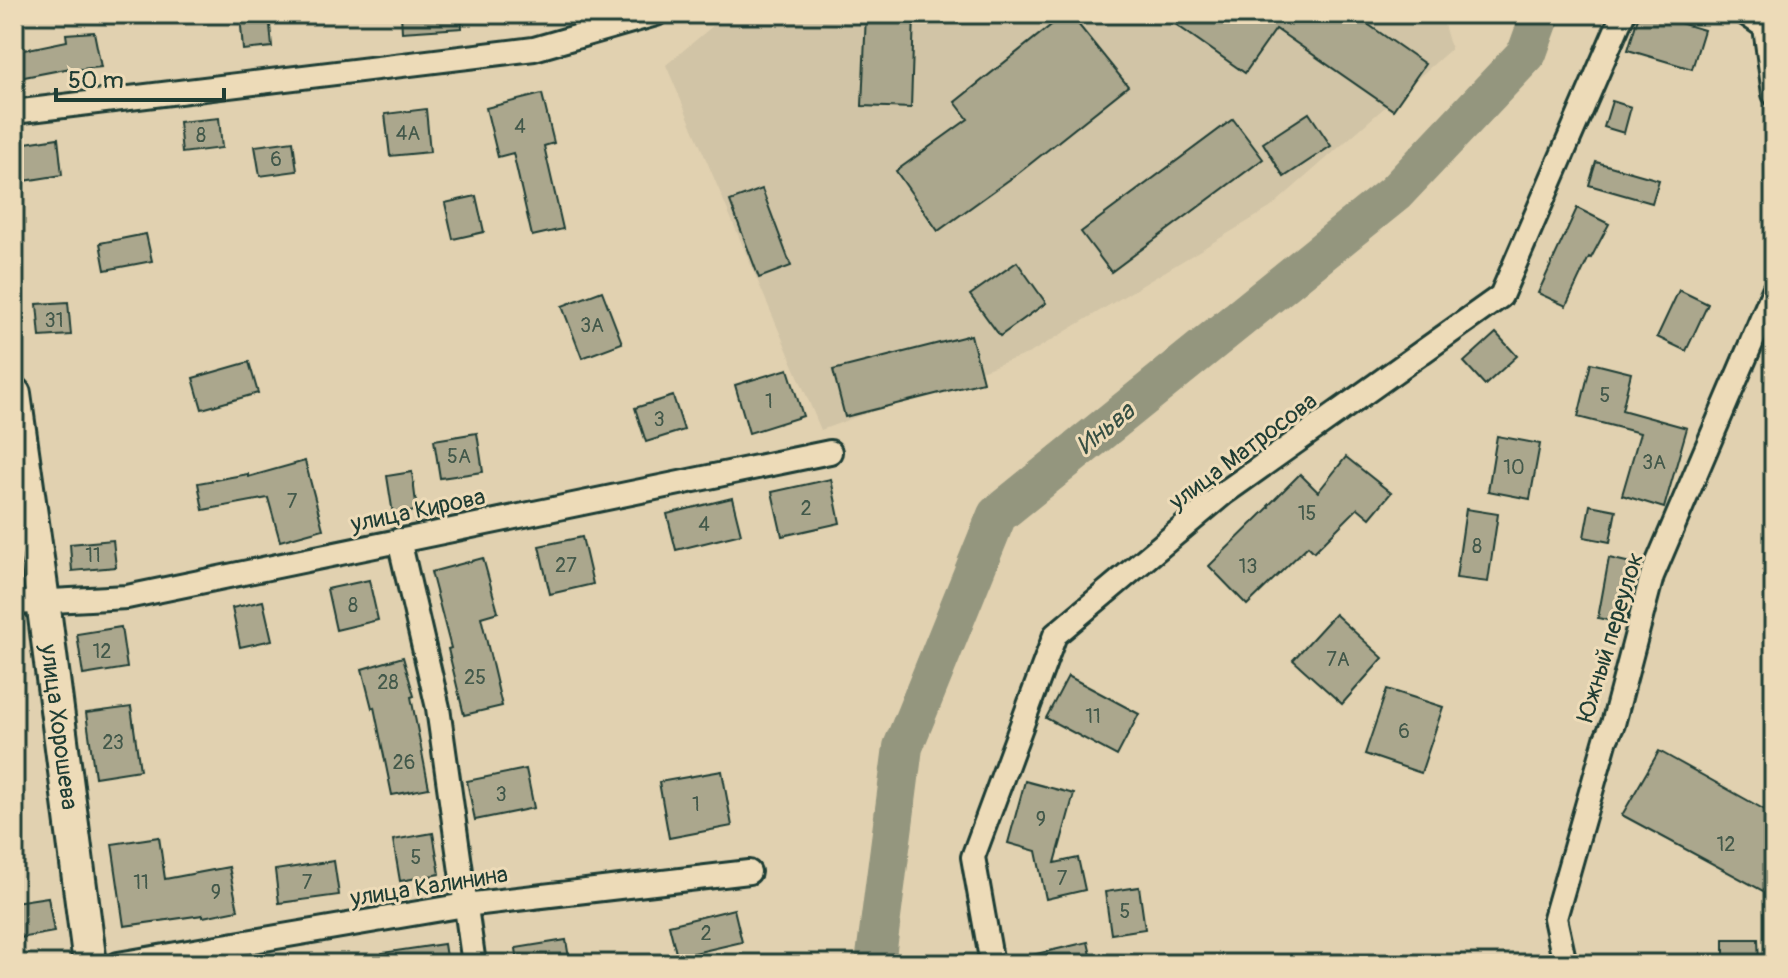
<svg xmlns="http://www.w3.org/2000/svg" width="1788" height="978" font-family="Pangolin,sans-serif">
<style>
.built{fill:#d1c4a6}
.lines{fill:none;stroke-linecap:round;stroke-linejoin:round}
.river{stroke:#94967e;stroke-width:40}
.building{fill:#aba78d;stroke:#1f3d34;stroke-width:2}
.street-casing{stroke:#1f3d34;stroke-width:28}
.secondary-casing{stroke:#1f3d34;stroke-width:38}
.street{stroke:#eddbb8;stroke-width:22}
.secondary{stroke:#eddbb8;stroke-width:32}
.labels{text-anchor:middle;stroke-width:6;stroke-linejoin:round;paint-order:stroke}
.number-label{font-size:20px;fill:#42584a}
.street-label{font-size:24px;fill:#1f3d34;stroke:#eddbb8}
.water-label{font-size:26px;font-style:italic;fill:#364f43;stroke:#eddbb8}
</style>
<rect width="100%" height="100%" fill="#e1d1b0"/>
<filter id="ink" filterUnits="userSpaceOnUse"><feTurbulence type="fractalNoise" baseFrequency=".0125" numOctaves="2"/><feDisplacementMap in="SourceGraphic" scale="16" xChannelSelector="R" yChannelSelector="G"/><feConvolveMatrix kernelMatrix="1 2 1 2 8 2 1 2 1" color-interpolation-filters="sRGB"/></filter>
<g filter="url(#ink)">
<polygon class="built" points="727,14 1441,14 1451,49 1270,208 1030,353 821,430 666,65"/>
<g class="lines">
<polyline class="river" points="875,964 903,747 997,515 1395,193 1527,53 1541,14"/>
</g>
<g class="building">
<polygon points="240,14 269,14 272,47 243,50"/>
<polygon points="401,14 461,14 462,28 402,32"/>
<polygon points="866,14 914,14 911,108 862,106"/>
<polygon points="1065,14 1070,14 1128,86 1020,172 938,231 896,171 968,119 955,102"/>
<polygon points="1161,14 1353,14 1425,64 1393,110 1276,29 1245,73"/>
<polygon points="1639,14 1649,14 1704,30 1692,69 1628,50"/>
<polygon points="94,32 101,67 72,70 71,68 14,79 14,52 67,41 66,34"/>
<polygon points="542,94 554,143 544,146 563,229 532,236 513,153 498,157 486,108"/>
<polygon points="1612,101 1631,107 1624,133 1604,127"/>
<polygon points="426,109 430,152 390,156 385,114"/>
<polygon points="1309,113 1331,146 1284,177 1263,143"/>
<polygon points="219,118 222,148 182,153 179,122"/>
<polygon points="1233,119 1263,159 1111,272 1081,232"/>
<polygon points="58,138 62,175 24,181 19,144"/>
<polygon points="293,141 297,171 260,176 255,146"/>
<polygon points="1596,162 1659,180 1652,203 1589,185"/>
<polygon points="762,189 791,266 759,278 730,201"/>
<polygon points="476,196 484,232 453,239 445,203"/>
<polygon points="1577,208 1609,224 1591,258 1589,257 1566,306 1538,293"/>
<polygon points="146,234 152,261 105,270 100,243"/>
<polygon points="1017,262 1046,303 1000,336 970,295"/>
<polygon points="1679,290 1708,304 1686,351 1657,337"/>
<polygon points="602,291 622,343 582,358 562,306"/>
<polygon points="68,302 71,335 40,337 37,304"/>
<polygon points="1496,333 1517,356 1485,385 1464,362"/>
<polygon points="971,335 983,382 845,417 833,370"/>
<polygon points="249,362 258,393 202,409 193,378"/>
<polygon points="1591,363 1631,373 1622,410 1687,428 1664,508 1622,495 1640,433 1578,417"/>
<polygon points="788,369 803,416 749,433 735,385"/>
<polygon points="673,396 684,430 646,442 635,408"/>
<polygon points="477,433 483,472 440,478 434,440"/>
<polygon points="1497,436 1540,444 1530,499 1488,491"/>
<polygon points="1346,457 1391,493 1370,518 1358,508 1314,552 1308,546 1247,605 1209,566 1269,507 1268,506 1300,474 1318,492"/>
<polygon points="305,461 323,529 280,541 268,498 203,510 198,483 248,474 248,477"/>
<polygon points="412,472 417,511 393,514 387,476"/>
<polygon points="831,479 840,523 782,536 772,492"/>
<polygon points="732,498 741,534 676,550 667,514"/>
<polygon points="1590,505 1616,510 1610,542 1584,537"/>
<polygon points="1466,509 1498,514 1488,582 1456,578"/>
<polygon points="582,537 593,584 550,594 539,546"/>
<polygon points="113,540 116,567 72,571 70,544"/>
<polygon points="483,558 498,612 481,617 502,706 464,715 448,649 451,648 431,572"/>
<polygon points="1609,558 1640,565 1625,624 1598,618"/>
<polygon points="369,580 378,620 336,630 327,589"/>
<polygon points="263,601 272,640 240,647 232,608"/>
<polygon points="1335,614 1383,658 1342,704 1293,660"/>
<polygon points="121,627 127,668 83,675 77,634"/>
<polygon points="403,657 414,696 411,697 429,788 392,795 374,707 372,708 362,669"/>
<polygon points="1068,676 1139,714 1117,756 1046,718"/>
<polygon points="1387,689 1443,707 1421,773 1365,754"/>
<polygon points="131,707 140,770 95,777 86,713"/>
<polygon points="1659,751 1774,815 1774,873 1763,891 1622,815"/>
<polygon points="526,769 534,808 475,820 467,781"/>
<polygon points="722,771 732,826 669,838 659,782"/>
<polygon points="1025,781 1074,794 1055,863 1078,858 1085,890 1046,899 1036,851 1008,843"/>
<polygon points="433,833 440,874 400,881 393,840"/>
<polygon points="159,837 165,879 229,867 238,910 203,917 203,915 124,926 112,844"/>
<polygon points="334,861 339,895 279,903 275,870"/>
<polygon points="1139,887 1145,929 1111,934 1105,892"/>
<polygon points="48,897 54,932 14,939 14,902"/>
<polygon points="734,909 742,942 677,957 669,925"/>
<polygon points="1724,939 1758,939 1759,964 1724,964"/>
<polygon points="566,940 570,964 518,964 516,948"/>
<polygon points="1088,942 1093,964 1023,964 1023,957"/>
<polygon points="444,944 447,964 383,964 382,953"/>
</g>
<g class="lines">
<defs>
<g id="street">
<polyline points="1746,14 1765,27 1774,94"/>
<polyline points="14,112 534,49 656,14"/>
<polyline points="399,540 438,708 474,964"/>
<polyline points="14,603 127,597 830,452"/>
<polyline points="118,964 465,905 749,872"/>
<polyline points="992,964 973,857 1055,635 1224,493 1501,296 1623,14"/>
<polyline points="1565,964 1555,918 1606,739 1613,724 1652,576 1774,290"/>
</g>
<g id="secondary">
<path id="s1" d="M14,394L43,601L90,964"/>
</g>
</defs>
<use href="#street" class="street-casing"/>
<use href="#secondary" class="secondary-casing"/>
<use href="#street" class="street"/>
<use href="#secondary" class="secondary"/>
</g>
</g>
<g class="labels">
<g class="number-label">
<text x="520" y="133">4</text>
<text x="408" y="140">4А</text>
<text x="201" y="142">8</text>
<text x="276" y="166">6</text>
<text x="54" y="327">31</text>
<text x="592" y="332">3А</text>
<text x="1605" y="402">5</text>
<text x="769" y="408">1</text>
<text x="659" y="426">3</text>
<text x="459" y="463">5А</text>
<text x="1654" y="469">3А</text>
<text x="1514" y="474">10</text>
<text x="292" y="508">7</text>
<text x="806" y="515">2</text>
<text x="1307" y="520">15</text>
<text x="704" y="531">4</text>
<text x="1477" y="553">8</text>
<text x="93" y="562">11</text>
<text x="566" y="572">27</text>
<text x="1248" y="573">13</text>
<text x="353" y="612">8</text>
<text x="102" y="658">12</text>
<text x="1338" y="666">7А</text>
<text x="475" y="684">25</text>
<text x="388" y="689">28</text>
<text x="1093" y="723">11</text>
<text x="1404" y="738">6</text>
<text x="113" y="749">23</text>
<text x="404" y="769">26</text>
<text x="501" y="801">3</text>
<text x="696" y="811">1</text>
<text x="1041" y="826">9</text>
<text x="1726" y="851">12</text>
<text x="416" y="864">5</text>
<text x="1062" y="885">7</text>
<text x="141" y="889">11</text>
<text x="307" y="889">7</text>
<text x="216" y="899">9</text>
<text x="1125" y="918">5</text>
<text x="706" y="940">2</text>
</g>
<g class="street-label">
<text transform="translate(1243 451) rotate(-37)" y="8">улица Матросова</text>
<text transform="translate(418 510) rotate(-12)" y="8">улица Кирова</text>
<text transform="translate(1610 637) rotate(-73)" y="8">Южный переулок</text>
<text dy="8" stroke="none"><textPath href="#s1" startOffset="336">улица Хорошева</textPath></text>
<text transform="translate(429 886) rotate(-9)" y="8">улица Калинина</text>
</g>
<g class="water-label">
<text transform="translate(1105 428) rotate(-39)" y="9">Иньва</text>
</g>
</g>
<rect width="1788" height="978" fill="none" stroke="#eddbb8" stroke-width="48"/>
<rect x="24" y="24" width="1740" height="930" fill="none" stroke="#1f3d34" stroke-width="3" filter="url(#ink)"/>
<path d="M56 88v12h168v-12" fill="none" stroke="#1f3d34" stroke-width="4"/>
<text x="68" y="88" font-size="24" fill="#1f3d34" stroke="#eddbb8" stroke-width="6" paint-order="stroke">50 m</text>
</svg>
